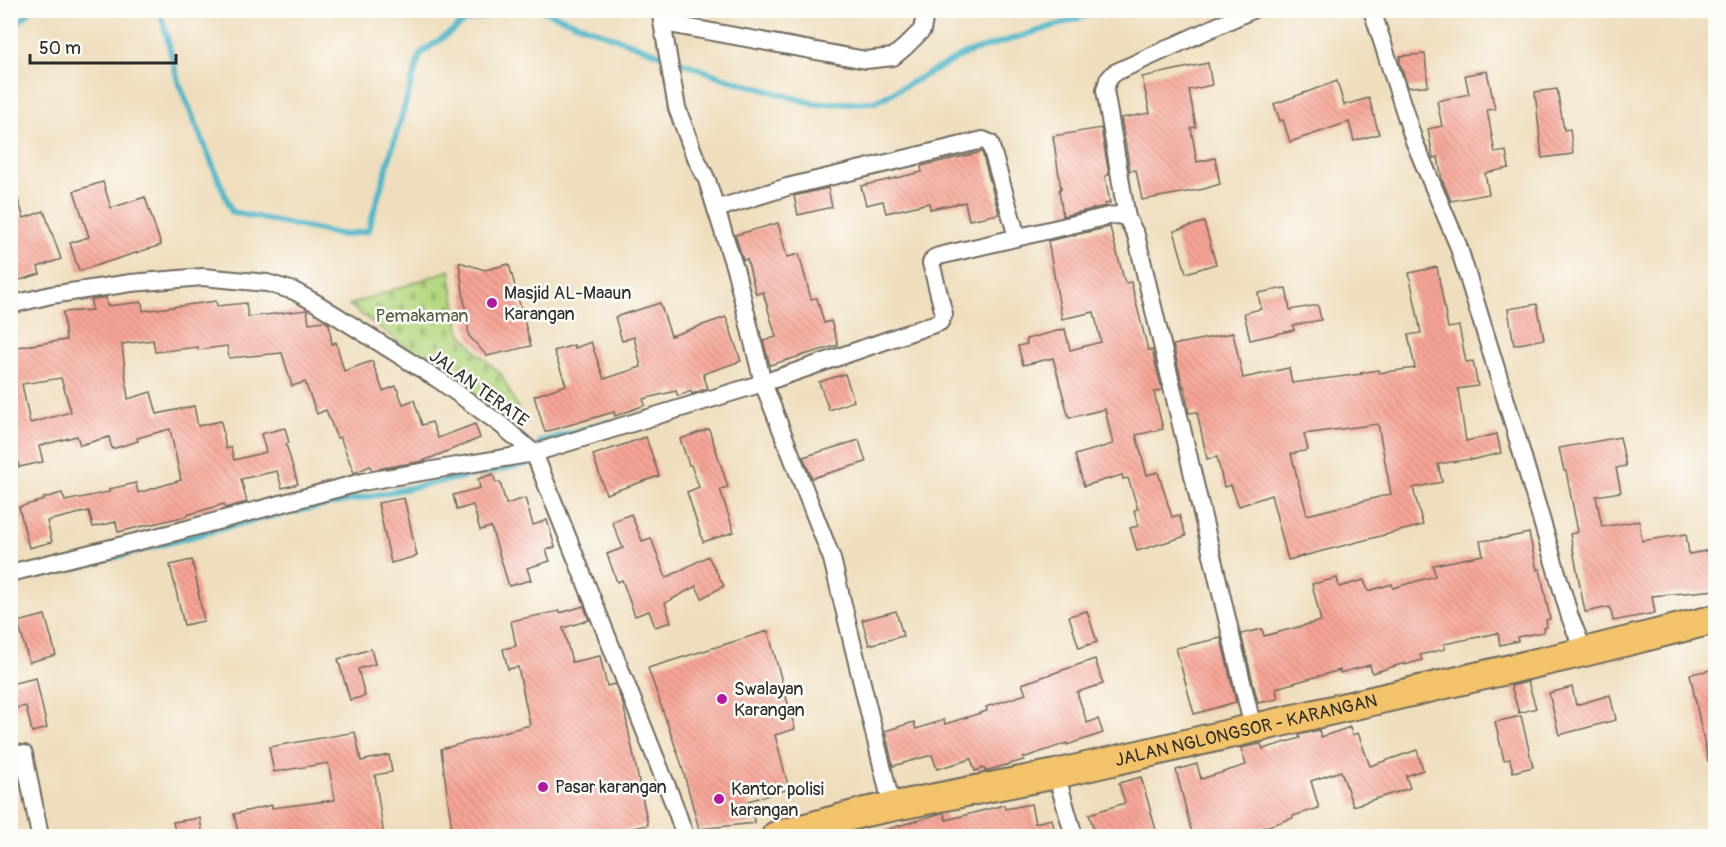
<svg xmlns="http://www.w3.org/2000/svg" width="1726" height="847" font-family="Pangolin,sans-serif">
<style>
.cemetery{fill:url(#cemetery-stones);stroke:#708256;stroke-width:1.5}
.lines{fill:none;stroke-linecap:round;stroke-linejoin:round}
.stream{stroke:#4bb6c8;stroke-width:6}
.building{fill:url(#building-back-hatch);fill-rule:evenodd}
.minor-casing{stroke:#706a5e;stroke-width:20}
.trunk-casing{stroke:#706a5e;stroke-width:32}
.minor{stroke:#fff;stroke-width:16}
.trunk{stroke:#f2c36a;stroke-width:28}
.poi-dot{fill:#b5179e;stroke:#fdfcf7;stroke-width:2}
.labels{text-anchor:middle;stroke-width:5;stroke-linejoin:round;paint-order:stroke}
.poi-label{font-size:18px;fill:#2b2b2b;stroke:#fdfcf7;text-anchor:start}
.park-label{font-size:18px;fill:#545f45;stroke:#fdfcf7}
.street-label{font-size:18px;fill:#2b2b2b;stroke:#fdfcf7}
</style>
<defs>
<pattern id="cemetery-stones" width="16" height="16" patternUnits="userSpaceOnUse" patternTransform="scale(1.5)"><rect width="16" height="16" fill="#b5d881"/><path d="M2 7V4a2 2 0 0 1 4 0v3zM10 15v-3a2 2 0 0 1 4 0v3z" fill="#9cba70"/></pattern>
<pattern id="building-back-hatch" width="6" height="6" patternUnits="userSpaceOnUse" patternTransform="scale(1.5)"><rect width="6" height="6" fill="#f6a495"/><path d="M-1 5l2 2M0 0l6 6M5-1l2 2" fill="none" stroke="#d38d81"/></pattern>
</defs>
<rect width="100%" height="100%" fill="#fdfcf7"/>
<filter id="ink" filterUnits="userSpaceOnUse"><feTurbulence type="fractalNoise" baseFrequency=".0167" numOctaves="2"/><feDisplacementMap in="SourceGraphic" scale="12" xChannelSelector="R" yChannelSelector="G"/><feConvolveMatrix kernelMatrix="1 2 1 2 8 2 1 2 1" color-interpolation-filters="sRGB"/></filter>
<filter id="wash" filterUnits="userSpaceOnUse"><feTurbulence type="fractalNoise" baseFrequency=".008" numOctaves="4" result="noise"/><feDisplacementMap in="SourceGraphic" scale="24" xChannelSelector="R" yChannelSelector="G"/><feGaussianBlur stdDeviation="1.35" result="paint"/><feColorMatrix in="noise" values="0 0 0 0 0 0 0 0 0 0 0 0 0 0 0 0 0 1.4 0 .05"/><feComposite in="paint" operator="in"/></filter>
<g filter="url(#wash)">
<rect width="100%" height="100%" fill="#efdebd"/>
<polygon class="cemetery" points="450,270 459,330 477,352 501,374 521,414 480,401 349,305"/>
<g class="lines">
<g class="stream">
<polyline points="160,10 178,81 232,212 343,235 368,231 420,54 466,21 512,10"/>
<polyline points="540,10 724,78 815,104 875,102 967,53 1105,10"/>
<polyline points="10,31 31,10"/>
<polyline points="540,442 609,422"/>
<polyline points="10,582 62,571 254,520 526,464"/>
</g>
</g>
<g id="blocks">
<g class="building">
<polygon points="1425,54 1428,86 1408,87 1400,64 1400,56"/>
<polygon points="1208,63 1212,85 1189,90 1196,127 1191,128 1197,162 1215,158 1220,184 1204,189 1142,200 1136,170 1130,171 1121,118 1150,113 1142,77"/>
<polygon points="1487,71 1495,109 1487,110 1495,153 1506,151 1509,168 1485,173 1489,194 1451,201 1442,180 1438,157 1433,158 1428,129 1442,126 1437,101 1469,94 1465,75"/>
<polygon points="1337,81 1344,105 1369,98 1379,134 1354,141 1349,122 1290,142 1283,120 1280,121 1274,104"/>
<polygon points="1557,89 1564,130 1570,129 1573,154 1542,158 1535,92"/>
<polygon points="1101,128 1109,175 1105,176 1110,203 1105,204 1106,206 1063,216 1059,190 1061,189 1053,136"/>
<polygon points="982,152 999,214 969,220 965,202 930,209 929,203 886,213 883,201 866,205 861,186 922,172 921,166"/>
<polygon points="103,182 111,208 145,197 161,245 79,271 70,243 89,237 74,191"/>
<polygon points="10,187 14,187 24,218 44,211 61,259 38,267 40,274 10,283"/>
<polygon points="828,188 832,207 798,215 794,196"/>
<polygon points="1204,222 1216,264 1186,273 1174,231"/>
<polygon points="778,223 787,257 799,254 811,299 817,298 824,323 831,321 838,345 770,365 763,341 776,337 763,292 756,294 747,259 743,260 735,235"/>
<polygon points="1110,227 1125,283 1131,282 1148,350 1152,350 1162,390 1154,392 1163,429 1136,435 1147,475 1158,472 1172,517 1179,515 1186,536 1137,551 1130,528 1138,526 1134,510 1138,509 1128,478 1123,479 1122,475 1084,486 1075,455 1113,444 1105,409 1069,418 1053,358 1023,365 1018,346 1027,344 1026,339 1065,329 1070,350 1101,342 1094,312 1062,319 1048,241"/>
<polygon points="459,262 485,270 509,264 531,346 487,356 469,336"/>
<path d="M1437,267L1448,328L1459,326L1466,362L1473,361L1478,386L1458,389L1466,441L1497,434L1501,453L1471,460V459L1438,464L1442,482L1413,488L1423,525L1288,560L1271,495L1239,506L1231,485L1224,487L1217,457L1207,459L1197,412L1189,413L1184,386L1183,387L1173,345L1233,333L1243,378L1289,368L1292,383L1362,374L1361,373L1378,370L1379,373L1415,368L1408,335L1421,333L1409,273ZM1378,424L1391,494L1307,515L1291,454L1308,450L1304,434Z"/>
<polygon points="1286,288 1290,310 1318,305 1321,320 1293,325 1294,330 1250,340 1244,313 1261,309 1258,293"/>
<path d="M106,297L107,306L142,302L143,311L216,301L217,306L246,303L248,317L307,310L309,323L324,321L329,324L332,344L336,342L344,371L372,361L383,391L396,386L403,404L414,400L422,425L432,422L438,438L475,424L480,438L423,461L372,470L370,466L354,473L340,437L337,438L326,410L317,414L305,382L292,386L282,353L229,358L227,346L198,350V347L155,352L153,340L122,344L128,399L151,392L157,414L194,406L198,426L221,421L226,449L231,447L234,460L266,452L261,434L285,428L289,443L286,444L298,484L282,488L277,471L241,479L247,502L225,508L224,504L187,515V516L118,532L116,522L93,527L89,511L47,521L52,542L29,548L19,507L44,500V498L62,493L65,501L109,492V489L136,483L138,493L181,480L170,429L137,438L138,441L112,449L109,437L80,445L77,436L39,446L43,462L19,467L14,445L10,446V348L66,340L63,312L92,310L91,300ZM61,378L71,412L30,423L22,384Z"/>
<polygon points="660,303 671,336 726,317 741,361 703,374 708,388 692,394 691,391 678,396 676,391 643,399 645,405 615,416 614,412 545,432 534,396 566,385 554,351 574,345 575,348 591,342 604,379 641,367 634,337 622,341 615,317"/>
<polygon points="1537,304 1544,339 1514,345 1508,309"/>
<polygon points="845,374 854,401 829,410 819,382"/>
<polygon points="709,429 728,487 720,489 734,532 703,542 687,492 699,487 691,465 689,465 680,439"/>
<polygon points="646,437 659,476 606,494 593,455"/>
<polygon points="1620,437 1626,466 1616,468 1621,492 1596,496 1602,527 1639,521 1642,541 1686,534 1689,554 1716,549 1716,590 1652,596 1655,613 1613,621 1610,607 1585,612 1570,534 1578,532 1566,471 1564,471 1559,448"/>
<polygon points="859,440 866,462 812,478 803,457"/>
<polygon points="493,474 496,483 500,482 506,504 525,498 533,525 547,520 555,547 546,550 550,561 527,568 531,580 509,586 491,527 480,530 473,505 457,510 453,495 480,488 478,479"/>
<polygon points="404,498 417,556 391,563 378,503"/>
<polygon points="631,514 642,541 651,538 666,578 708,556 724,586 702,598 696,586 665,603 671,622 655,627 649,611 635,616 622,580 617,582 607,554 623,548 612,522"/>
<polygon points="1529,533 1537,570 1540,569 1550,619 1546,620 1547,627 1543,628 1544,632 1517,637 1518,641 1500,645 1498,633 1444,644 1445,649 1420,655 1422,660 1405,665 1405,663 1372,673 1370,665 1340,673 1340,670 1276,688 1278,699 1258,703 1241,634 1262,629 1264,636 1321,621 1312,584 1337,578 1339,587 1364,580 1368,591 1392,584 1393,588 1435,576 1433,565 1483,555 1480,541 1500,538 1500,539"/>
<polygon points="192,560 199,592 198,592 204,621 184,625 170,565"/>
<polygon points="584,606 589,620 563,628 572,662 600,656 607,686 615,684 623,704 648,825 588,837 453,837 441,749 530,725 518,667 508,669 503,649 516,646 511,621 559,611 560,613"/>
<polygon points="896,611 903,636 869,645 862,620"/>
<polygon points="1087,611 1097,642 1079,648 1069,616"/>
<polygon points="45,615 56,655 29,662 18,622"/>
<polygon points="768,631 795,729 775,735 789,789 748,801 755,823 699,829 681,763 648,668"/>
<polygon points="1221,638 1236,702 1194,714 1176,648"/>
<polygon points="371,649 375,664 358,669 365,696 350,700 338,659"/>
<polygon points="1095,659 1103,684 1077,692 1087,723 1098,719 1103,733 1067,745 1067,743 1023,758 1024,760 985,771 984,768 975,771 971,759 937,769 932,755 893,766 885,731 914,722 916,729 944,720 945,724 987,711 986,707 1026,694 1022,684"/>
<polygon points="1711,670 1716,694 1716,761 1708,761 1690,674"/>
<polygon points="36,678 47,728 32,732 26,706 10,709 10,684"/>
<polygon points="1528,682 1536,708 1519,713 1511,686"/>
<polygon points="1572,687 1576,705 1610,695 1616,720 1559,735 1549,693"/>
<polygon points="1521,716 1533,767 1513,772 1510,759 1504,760 1495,722"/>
<polygon points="1350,727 1352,735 1358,733 1370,766 1417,750 1423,770 1406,776 1410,788 1353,806 1341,771 1311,781 1319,808 1293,816 1293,818 1235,837 1193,837 1176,770 1197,764 1201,779 1246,765 1241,748 1261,744 1263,749 1300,738 1299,735 1319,730 1321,737"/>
<polygon points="355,732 361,761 389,755 392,772 375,775 384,837 239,837 234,814 272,805 272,808 335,800 328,763 274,772 269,747"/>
<polygon points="1141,777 1158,837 1096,837 1089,814 1125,803 1119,783"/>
<polygon points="1031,804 1035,823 1052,819 1056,837 879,837 878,832 942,813 944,813 946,820 1004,805 1005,809"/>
<polygon points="200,818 203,837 176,837 173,822"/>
</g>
</g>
</g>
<g filter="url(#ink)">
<use href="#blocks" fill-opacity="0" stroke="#706a5e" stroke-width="1.5"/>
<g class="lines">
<defs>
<g id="minor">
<polyline points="660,10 677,108 694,154 707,180 716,209 736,272 763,383 832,559 892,807"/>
<polyline points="1372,10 1414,141 1458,245 1512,420 1570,617 1584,652"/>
<polyline points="663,23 866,60 893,57 905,47 922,30 926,10"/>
<polyline points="716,209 787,187 983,140 990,143 1017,237"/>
<polyline points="1127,218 1105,90 1108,80 1114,73 1252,10"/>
<polyline points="10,305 51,295 131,283 203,277 267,283 294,291 316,303 439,380 500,424 534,453 674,804 685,836"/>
<polyline points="10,573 176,532 362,482 534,453 763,383 940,322 944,314 931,263 934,258 939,256 1109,216 1118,215 1127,218 1136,235 1253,728"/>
<polyline points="10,753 24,754 40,836"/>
<polyline points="1056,774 1074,836"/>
</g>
<g id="trunk">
<path id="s1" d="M776,836L865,812L1056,774L1584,652L1716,619"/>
</g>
</defs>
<use href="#minor" class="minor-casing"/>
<use href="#trunk" class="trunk-casing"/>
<use href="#minor" class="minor"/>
<use href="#trunk" class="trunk"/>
</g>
</g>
<g class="poi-dot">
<circle cx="492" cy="303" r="6"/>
<circle cx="722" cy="699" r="6"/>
<circle cx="543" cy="787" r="6"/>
<circle cx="719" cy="799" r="6"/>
</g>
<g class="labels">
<g class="poi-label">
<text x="504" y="299">Masjid AL-Maaun<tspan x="504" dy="21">Karangan</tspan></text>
<text x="734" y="695">Swalayan<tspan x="734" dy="21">Karangan</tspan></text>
<text x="555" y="793">Pasar karangan</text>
<text x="731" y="795">Kantor polisi<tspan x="731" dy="21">karangan</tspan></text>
</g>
<g class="park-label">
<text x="422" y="322">Pemakaman</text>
</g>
<g class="street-label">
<text transform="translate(479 388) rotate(36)" y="6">JALAN TERATE</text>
<text dy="6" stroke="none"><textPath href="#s1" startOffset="482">JALAN NGLONGSOR - KARANGAN</textPath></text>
</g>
</g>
<rect width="1726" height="847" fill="none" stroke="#fdfcf7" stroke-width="36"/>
<path d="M30 54v9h146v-9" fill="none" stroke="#2b2b2b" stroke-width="3"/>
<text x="39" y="54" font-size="18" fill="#2b2b2b" stroke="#fdfcf7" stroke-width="4.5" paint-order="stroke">50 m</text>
</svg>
